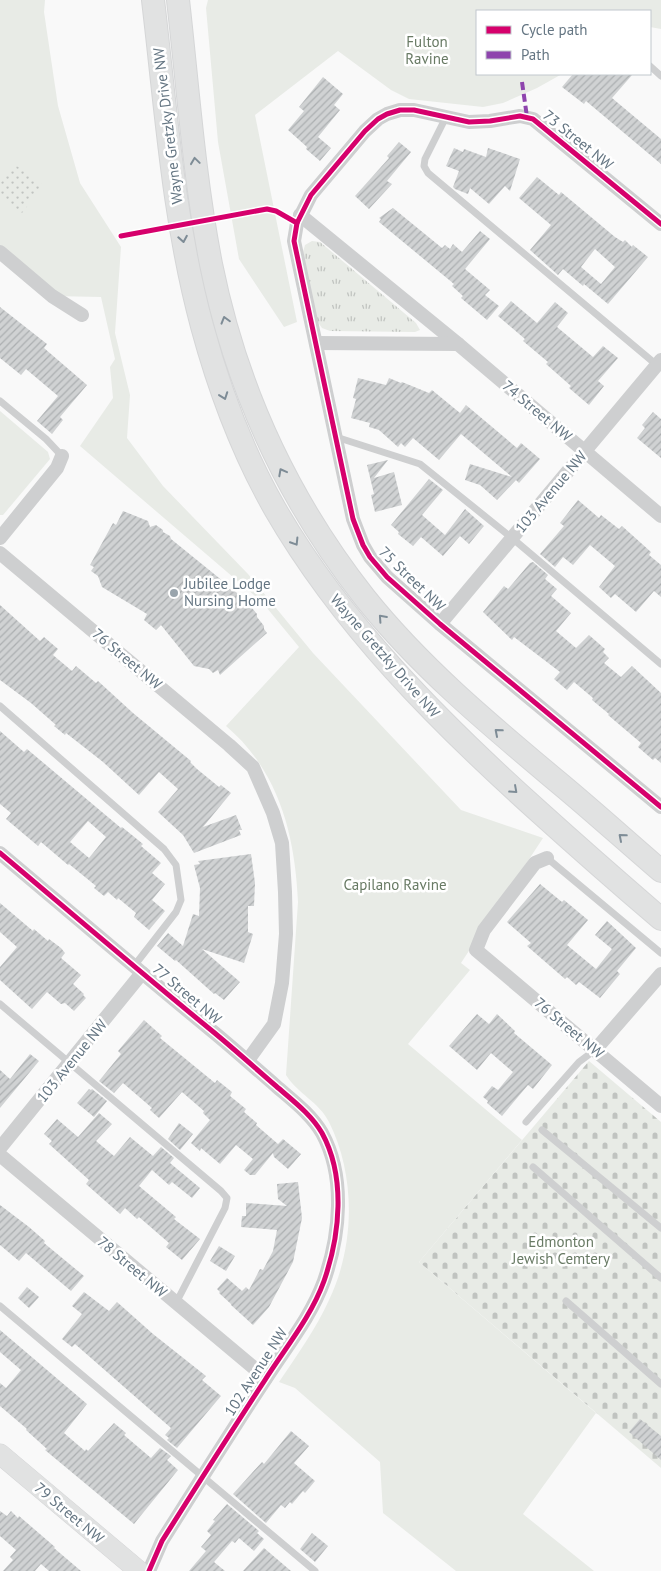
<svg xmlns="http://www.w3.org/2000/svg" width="661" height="1571" font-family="'PT Sans',sans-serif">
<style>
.grass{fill:url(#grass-tufts)}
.cemetery{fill:url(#cemetery-stones)}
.park{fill:#e8ebe6}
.garden{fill:url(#garden-dots)}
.building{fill:url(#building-hatch);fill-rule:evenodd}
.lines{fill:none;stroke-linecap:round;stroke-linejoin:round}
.secondary-casing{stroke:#d5d6d7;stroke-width:21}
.primary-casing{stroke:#d5d6d7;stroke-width:24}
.lane{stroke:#cecfd0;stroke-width:7}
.street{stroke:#cecfd0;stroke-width:14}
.secondary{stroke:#e1e2e2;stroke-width:20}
.primary{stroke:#e1e2e2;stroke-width:22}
.quiet{stroke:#8e44ad;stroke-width:4;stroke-dasharray:8 4;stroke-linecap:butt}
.cycleway-casing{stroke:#fff;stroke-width:8}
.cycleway{stroke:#d6006c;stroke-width:5}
.oneway{stroke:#7e8c96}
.poi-dot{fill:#99a4ac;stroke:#fff;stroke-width:2}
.labels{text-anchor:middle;stroke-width:5;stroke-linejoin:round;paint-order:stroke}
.park-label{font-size:15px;fill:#687a64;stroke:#fff}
.street-label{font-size:15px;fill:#657683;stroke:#fff}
.poi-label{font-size:15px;fill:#657683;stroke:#fff;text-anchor:start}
</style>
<defs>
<pattern id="grass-tufts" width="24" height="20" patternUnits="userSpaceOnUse" patternTransform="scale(1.25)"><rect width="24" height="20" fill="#e8ebe6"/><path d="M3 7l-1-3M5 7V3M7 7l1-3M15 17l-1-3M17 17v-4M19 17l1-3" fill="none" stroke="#c0c3c0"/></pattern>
<pattern id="cemetery-stones" width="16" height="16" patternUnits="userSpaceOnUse" patternTransform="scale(1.25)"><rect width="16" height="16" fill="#e8ebe6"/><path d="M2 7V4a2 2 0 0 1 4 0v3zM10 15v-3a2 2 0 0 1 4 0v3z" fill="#c0c3c0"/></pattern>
<pattern id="garden-dots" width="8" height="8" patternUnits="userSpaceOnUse" patternTransform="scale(1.25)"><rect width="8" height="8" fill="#e8ebe6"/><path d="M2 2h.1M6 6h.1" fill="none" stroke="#c0c3c0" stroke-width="1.8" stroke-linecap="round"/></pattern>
<pattern id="building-hatch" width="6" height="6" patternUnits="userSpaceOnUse" patternTransform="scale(1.25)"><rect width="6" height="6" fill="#d0d2d3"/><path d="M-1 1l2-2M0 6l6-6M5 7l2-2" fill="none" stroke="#acafb1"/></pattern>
</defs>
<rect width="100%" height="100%" fill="#f9f9f9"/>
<polygon class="grass" points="312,241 320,242 416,323 420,330 415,332 330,331 322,328 317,321 303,252 305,245"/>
<polygon class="cemetery" points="589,1061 661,1122 661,1468 419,1262"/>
<g class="park">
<path d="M0,0H45L44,12L58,106L80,183L121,247L115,333L130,395L127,438L163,486L248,574L313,653L461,810L543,838L461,963L470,970L408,1044L522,1140L419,1262L596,1413L523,1514L594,1571H456L383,1513L380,1462L295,1388L279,1382C297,1355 316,1329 329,1300C355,1246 356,1176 329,1122C319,1102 298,1094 286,1075L298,902C295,835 279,771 226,726L299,647L262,602L80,446L113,398L110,367L115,359L101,297L52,296L0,252Z"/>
<polygon points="208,0 661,0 661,29 650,27 650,11 477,11 477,74 562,74 537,88 503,103 483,107 409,99 391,90 338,51 255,115 297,322 284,327 239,259 218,142 206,8"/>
<polygon points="0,411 48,452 50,459 3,515 0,515"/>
</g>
<polygon class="garden" points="14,164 43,185 22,213 0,197 0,184"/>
<g class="building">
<polygon points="573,74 633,74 612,98 661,139 661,164 586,101 584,104 562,87"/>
<polygon points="323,77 343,94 334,105 340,110 318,137 331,148 320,161 306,149 307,147 288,130 304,111 299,107"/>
<polygon points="399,142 411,152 387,181 392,184 369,209 355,196 389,158 387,156"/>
<polygon points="454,148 463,152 464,149 486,157 488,148 520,159 510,191 505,186 489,204 470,188 468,194 455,189 453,187 459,171 446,166"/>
<path d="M537,177L559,195L561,192L615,237L623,242L625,240L632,247L633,245L648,257L608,304L584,284L583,286L563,269L558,275L530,250L551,225L519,198ZM595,249L615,267L601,284L581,267Z"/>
<polygon points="393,208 442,248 445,245 450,249 453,244 462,252 480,231 490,239 465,269 490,290 485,295 499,306 487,320 461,298 463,296 452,286 454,284 379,222 381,219 379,218"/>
<polygon points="511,301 537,323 555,302 568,313 557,327 593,357 603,346 618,358 598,381 604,386 589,405 569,388 571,386 546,364 548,362 523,341 525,339 498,316"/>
<polygon points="0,307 47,344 44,348 87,385 60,417 63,420 52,434 37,421 58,396 26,369 21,375 0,358"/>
<polygon points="358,378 386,385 389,378 401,383 402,382 429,393 432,390 460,413 466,405 517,448 521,443 540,459 519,483 516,480 497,500 480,485 465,480 470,464 512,477 461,434 439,460 413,438 405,447 401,443 398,447 379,430 369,427 370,423 351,418 356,399 353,398"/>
<polygon points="653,412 661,419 661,458 637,438 645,428 642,425"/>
<polygon points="388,460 374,478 394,472 402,505 375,512 371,495 374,494 367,465"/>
<polygon points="429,479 443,490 422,515 445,535 465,509 484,526 469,544 460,536 443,556 421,537 413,546 398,534 399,532 391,525"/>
<polygon points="578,500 599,518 601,515 619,529 622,526 651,552 649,555 661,565 661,597 654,591 636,612 615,594 611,598 599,587 615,566 590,545 573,565 563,557 555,567 540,554 564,526 560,523"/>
<polygon points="123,511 148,521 150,527 156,525 163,530 163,532 170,536 171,539 224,582 229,589 234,590 239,595 242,596 257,614 257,617 264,626 264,629 267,633 220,675 218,670 213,673 209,669 194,666 161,625 156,630 144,620 147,614 102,587 98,576 91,571 94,567 90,565 113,523 116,525"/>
<polygon points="533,562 548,575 545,579 557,589 551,596 571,613 556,631 576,648 589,635 605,649 603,652 609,658 604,663 621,677 632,666 661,693 661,763 655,758 653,760 638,747 641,743 608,715 609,714 592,700 593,698 574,682 567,690 554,679 560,672 514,637 512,640 483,612 504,586 508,589 530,563"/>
<polygon points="0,605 40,641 44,637 58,649 53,655 72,671 76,666 96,683 98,681 133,713 191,761 190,762 197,769 219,787 221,785 231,793 203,827 236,815 242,830 239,830 241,835 194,853 183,835 158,812 178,789 159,772 139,795 103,762 66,733 65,735 54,726 56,725 31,703 0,680"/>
<path d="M0,731L24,752L27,749L121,828L122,827L143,844L141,846L161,863L152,873L165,884L152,900L165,911L149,930L134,917L136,913L118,898L117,900L108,892L104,896L94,888L96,886L69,864L68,865L41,842L38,846L6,819L11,813L0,804ZM88,821L106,837L89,858L70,842Z"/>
<polygon points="251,854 255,883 254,906 248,906 248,932 253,934 244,963 202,949 240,982 224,1000 215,993 214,994 176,960 175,961 157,946 168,933 183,946 193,914 199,916 200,888 194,865 200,864 198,861"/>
<polygon points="540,884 562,902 564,900 588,920 567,945 596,969 612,949 595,935 607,921 636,948 617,971 620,974 600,998 579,982 576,985 567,977 565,979 527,946 531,943 507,922"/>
<polygon points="0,903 33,931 34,929 48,941 49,939 61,948 65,953 61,958 81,975 73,984 84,994 83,995 86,998 74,1011 65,1003 61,1004 47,992 32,1009 0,980 0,967 17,947 0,932"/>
<polygon points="477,1014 489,1024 497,1014 515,1031 514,1033 552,1065 533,1089 528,1085 502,1116 487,1103 488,1101 483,1097 492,1086 498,1090 513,1072 491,1053 477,1070 449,1046"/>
<polygon points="144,1020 162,1036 160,1038 215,1083 217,1080 232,1092 230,1096 246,1109 244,1112 257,1123 256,1125 278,1144 283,1139 301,1154 288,1169 274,1157 273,1153 255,1175 250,1175 244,1170 253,1159 236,1145 220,1164 201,1148 200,1151 191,1143 210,1120 203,1113 204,1111 182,1092 159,1118 150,1110 152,1108 123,1083 114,1093 99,1081 121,1054 118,1051"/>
<polygon points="30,1054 39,1061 0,1108 0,1070 10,1079"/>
<polygon points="89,1089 91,1090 92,1089 107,1101 94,1117 77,1103"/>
<polygon points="99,1113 112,1124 96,1141 114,1156 130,1137 153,1156 161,1147 174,1158 170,1163 200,1188 192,1198 172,1182 169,1185 152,1170 139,1186 176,1217 174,1219 200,1239 182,1260 166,1247 169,1243 139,1217 137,1219 125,1208 120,1214 86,1184 89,1180 49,1144 52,1141 44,1134 57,1119 78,1137"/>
<polygon points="179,1123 193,1134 180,1150 168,1139"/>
<polygon points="298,1182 302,1218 293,1262 269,1307 253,1325 231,1305 231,1304 219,1293 220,1292 217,1289 227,1278 242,1291 246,1287 249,1290 260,1269 263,1270 273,1251 277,1230 241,1227 242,1216 246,1216 246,1203 287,1206 278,1199 277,1184"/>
<polygon points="0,1205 29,1227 45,1241 44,1243 84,1276 71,1291 26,1253 19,1261 0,1245"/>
<polygon points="219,1246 235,1256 226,1271 210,1261"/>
<polygon points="27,1287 39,1297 29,1308 18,1298"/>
<polygon points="84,1292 109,1311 117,1302 153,1334 206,1376 202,1380 221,1396 177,1448 167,1440 169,1438 165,1435 171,1428 75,1344 72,1347 62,1339 82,1314 72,1306"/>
<polygon points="0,1330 87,1404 64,1433 85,1451 86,1449 88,1451 114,1423 126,1433 124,1435 151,1458 160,1448 171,1456 167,1460 178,1470 134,1524 45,1450 47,1449 26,1430 27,1429 0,1406 0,1383 6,1388 21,1370 0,1352"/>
<polygon points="640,1419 661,1436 661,1460 629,1432"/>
<polygon points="291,1431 309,1446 294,1463 315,1481 305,1493 303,1491 292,1504 290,1502 285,1508 281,1505 266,1523 233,1494 262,1462 264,1464"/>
<polygon points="227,1504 259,1531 257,1533 264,1539 254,1551 239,1538 235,1543 232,1541 214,1562 225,1571 189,1571 206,1551 201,1547 211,1535 207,1531 215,1521 213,1520"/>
<polygon points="0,1511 7,1516 11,1511 18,1518 19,1516 55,1547 54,1548 81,1571 49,1571 41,1564 35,1571 3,1571 13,1560 10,1557 16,1550 0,1536"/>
<polygon points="312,1533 328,1546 315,1562 300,1549"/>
<polygon points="264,1548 291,1571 243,1571"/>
</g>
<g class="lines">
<defs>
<polyline id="secondary" points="0,1454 139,1571"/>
<g id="primary">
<path d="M153,0C166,109 173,219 202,326C219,389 242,451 275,509C342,625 438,721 537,810C578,847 619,883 661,919"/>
<path d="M178,0C188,88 194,177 211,264C236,388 287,499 365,598C421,668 490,725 558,782C593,811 626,841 661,871"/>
</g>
</defs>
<use href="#secondary" class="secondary-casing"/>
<use href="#primary" class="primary-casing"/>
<g class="lane">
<polyline points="650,66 661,76"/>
<polyline points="446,117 425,159 424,166 428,173 658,366"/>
<polyline points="0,401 46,439 62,456"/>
<polyline points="336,437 420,464 512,538 661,664"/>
<polyline points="0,706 164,849 176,865 181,900 176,912 134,966"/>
<polyline points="547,858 661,953"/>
<polyline points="0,1004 221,1191 227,1198 225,1208 176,1303"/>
<polyline points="526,1122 579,1062 595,1050"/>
<polyline points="542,1130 661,1228"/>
<polyline points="533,1167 661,1278"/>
<polyline points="566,1301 661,1384"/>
<polyline points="0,1306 315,1571"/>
</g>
<g class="street">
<polyline points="300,215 458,344 661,516"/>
<polyline points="661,224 533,119 520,116 490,121 469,122 414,110 400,110 387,114 378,119 365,131 311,195 297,223 294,241 353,519 363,545 370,557 387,577 440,624 661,807"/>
<polyline points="0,252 52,296 82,315"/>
<polyline points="316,343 458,344"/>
<polyline points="0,538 57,468 62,456"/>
<polyline points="0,553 229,745 253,767 273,813 282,843 285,892 286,934 282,983 274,1024 248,1060"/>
<polyline points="440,624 661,360"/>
<path d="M0,853C70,912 140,972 211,1030C233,1048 254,1067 276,1086C292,1100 311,1114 322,1133C346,1177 340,1235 324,1281C311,1317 286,1347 265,1380C230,1433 196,1487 162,1541L149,1571"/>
<polyline points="547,858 535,863 484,930 476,950 661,1106"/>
<polyline points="595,1050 661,974"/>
<polyline points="0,1148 142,973"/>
<polyline points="0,1155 266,1378"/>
</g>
<use href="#secondary" class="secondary"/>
<use href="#primary" class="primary"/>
<polyline class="quiet" points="522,82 527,117"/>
<defs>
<g id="cycleway">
<polyline points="661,224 533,119 520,116 490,121 469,122 414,110 400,110 387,114 378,119 365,131 311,195 297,223 294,241 353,519 363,545 370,557 387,577 440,624 661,807"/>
<polyline points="121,236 267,209 276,211 297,223"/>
<path d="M0,853C70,912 140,972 211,1030C233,1048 254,1067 276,1086C292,1100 311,1114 322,1133C346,1177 340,1235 324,1281C311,1317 286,1347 265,1380C230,1433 196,1487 162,1541L149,1571"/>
</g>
</defs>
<use href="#cycleway" class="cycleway-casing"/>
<use href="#cycleway" class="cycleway"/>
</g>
<defs><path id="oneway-chevron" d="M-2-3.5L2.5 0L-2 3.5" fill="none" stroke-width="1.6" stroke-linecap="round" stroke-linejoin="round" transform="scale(1.25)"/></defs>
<g class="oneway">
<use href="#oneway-chevron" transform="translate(195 161) rotate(-98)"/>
<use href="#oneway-chevron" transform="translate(183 239) rotate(80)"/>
<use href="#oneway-chevron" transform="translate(225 320) rotate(-106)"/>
<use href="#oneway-chevron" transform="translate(224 396) rotate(70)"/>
<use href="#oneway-chevron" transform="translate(282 472) rotate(-118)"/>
<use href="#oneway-chevron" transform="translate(295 542) rotate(58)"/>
<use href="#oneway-chevron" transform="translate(382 618) rotate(-132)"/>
<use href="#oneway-chevron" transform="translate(498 732) rotate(-139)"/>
<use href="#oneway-chevron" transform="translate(514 790) rotate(42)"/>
<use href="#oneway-chevron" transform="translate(622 837) rotate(-139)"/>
</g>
<circle class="poi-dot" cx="174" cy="593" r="5"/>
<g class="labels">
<g class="park-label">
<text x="427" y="47">Fulton<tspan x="427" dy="17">Ravine</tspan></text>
<text x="395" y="890">Capilano Ravine</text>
<text x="561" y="1247">Edmonton<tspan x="561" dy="17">Jewish Cemtery</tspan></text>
</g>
<g class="street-label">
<text transform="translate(168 126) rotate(-97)" y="5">Wayne Gretzky Drive NW</text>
<text transform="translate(578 140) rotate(39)" y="5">73 Street NW</text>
<text transform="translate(537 411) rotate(40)" y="5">74 Street NW</text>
<text transform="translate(551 492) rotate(-50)" y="5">103 Avenue NW</text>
<text transform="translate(412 579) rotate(44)" y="5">75 Street NW</text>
<text transform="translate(385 656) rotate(49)" y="5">Wayne Gretzky Drive NW</text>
<text transform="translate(127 659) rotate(40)" y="5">76 Street NW</text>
<text transform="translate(187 994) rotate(40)" y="5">77 Street NW</text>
<text transform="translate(569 1028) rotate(40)" y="5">76 Street NW</text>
<text transform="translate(72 1061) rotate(-51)" y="5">103 Avenue NW</text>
<text transform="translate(132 1267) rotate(40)" y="5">78 Street NW</text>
<text transform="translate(256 1372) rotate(-57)" y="5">102 Avenue NW</text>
<text transform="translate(69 1513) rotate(40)" y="5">79 Street NW</text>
</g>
<g class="poi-label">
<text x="184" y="589">Jubilee Lodge<tspan x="184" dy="17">Nursing Home</tspan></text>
</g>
</g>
<rect x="476" y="10" width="175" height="65" fill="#ffffff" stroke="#c1c8cd"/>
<rect x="486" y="26" width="25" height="8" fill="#d6006c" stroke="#c1c8cd"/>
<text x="521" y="35" font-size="15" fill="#657683">Cycle path</text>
<rect x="486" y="51" width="25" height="8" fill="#8e44ad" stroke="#c1c8cd"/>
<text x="521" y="60" font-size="15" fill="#657683">Path</text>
</svg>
